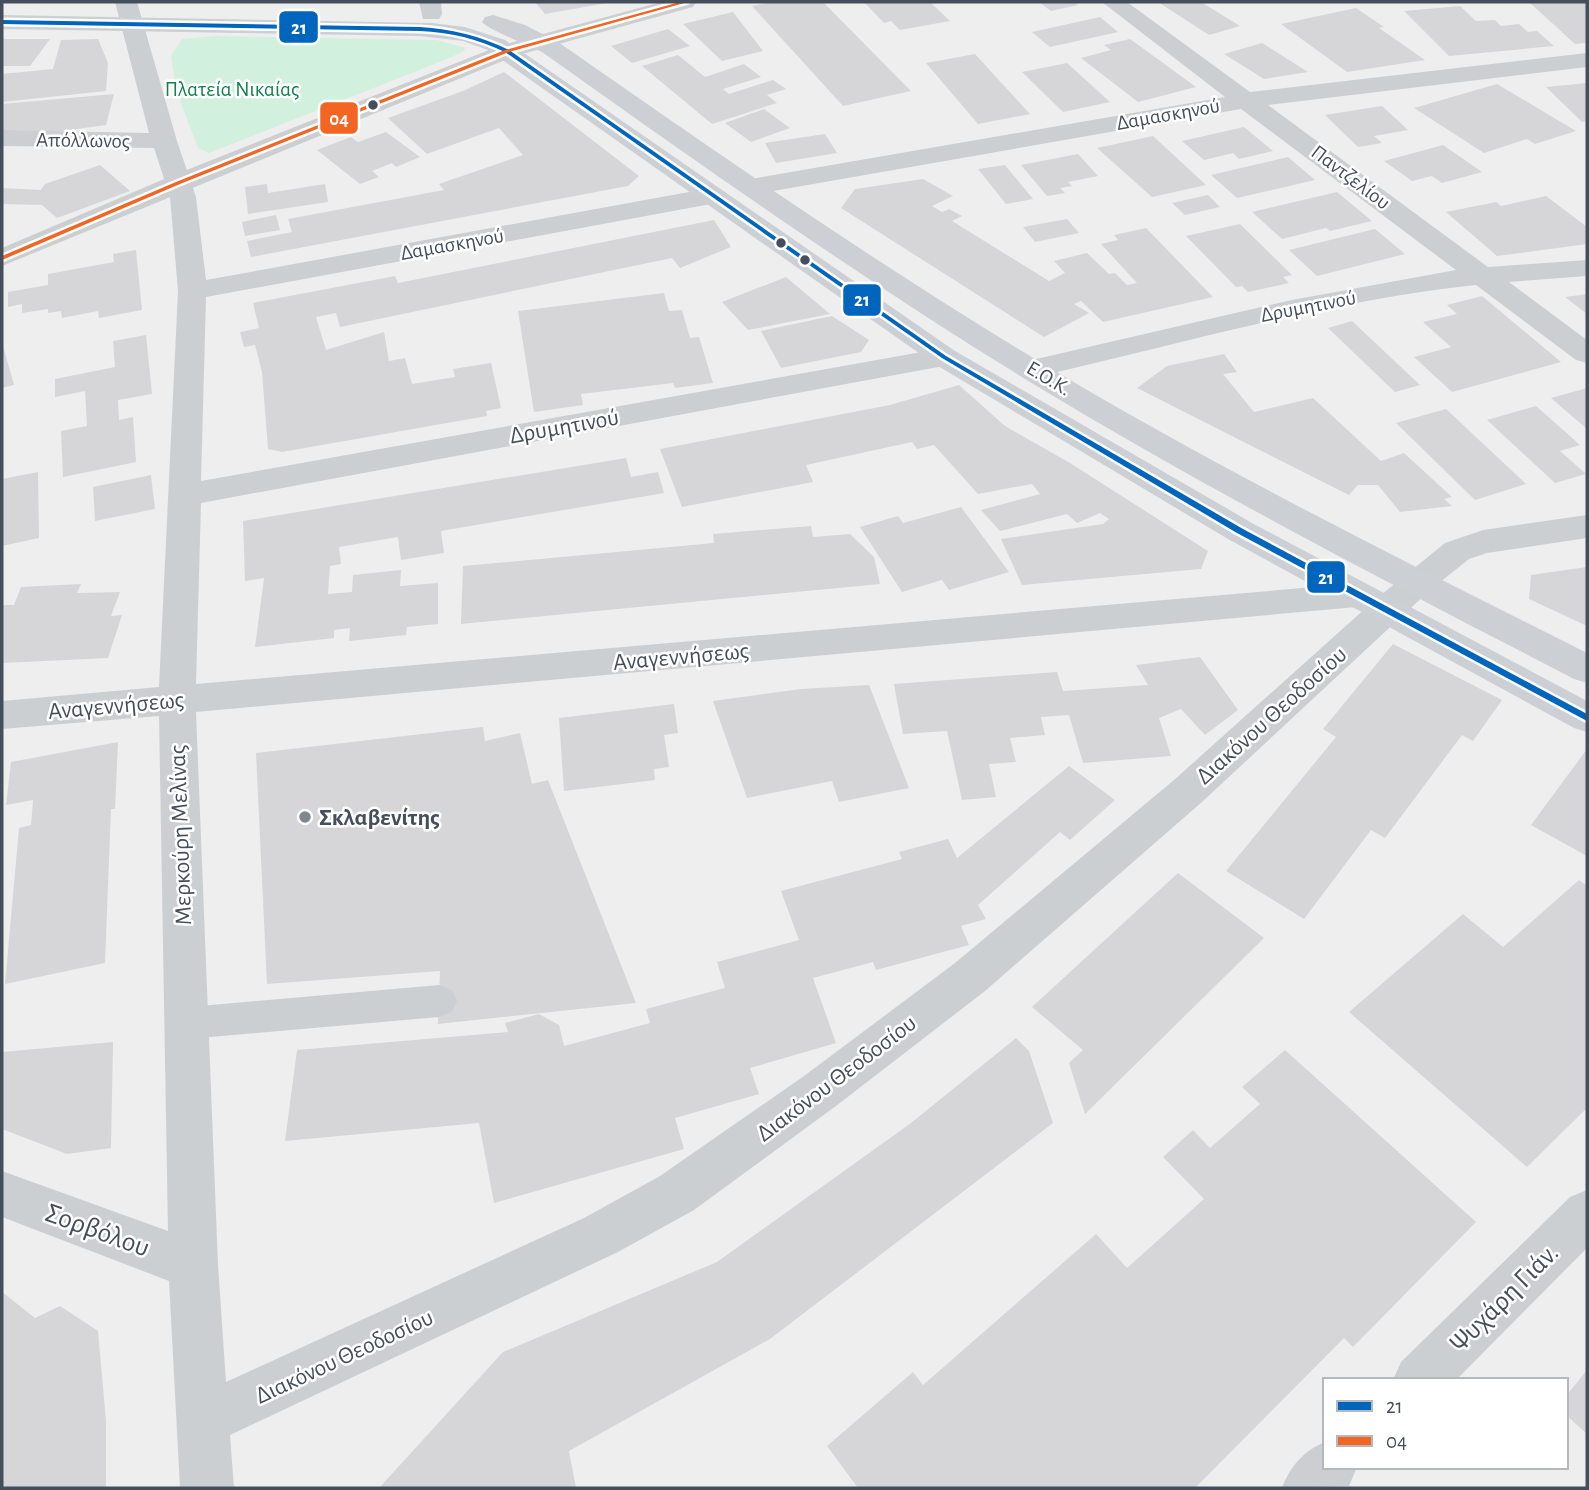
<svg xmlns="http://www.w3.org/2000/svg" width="1589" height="1490" font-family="'Alegreya Sans',sans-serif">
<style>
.green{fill:#d1f0de}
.building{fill:#d6d6d8}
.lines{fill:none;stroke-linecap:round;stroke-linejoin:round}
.service{fill:#cccfd1;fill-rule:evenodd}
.minor{fill:#cccfd1;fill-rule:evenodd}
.tertiary{fill:#cccfd1;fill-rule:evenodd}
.secondary{fill:#cccfd3;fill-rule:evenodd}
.bus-1-casing{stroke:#fff;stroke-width:5}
.bus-2-casing{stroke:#fff;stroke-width:5}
.bus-1{fill:#0065bd;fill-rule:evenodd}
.bus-2{fill:#f26522;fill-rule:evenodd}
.bus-dot{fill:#444f5b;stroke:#fff;stroke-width:2.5}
.poi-dot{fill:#80878e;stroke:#fff;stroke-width:2.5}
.labels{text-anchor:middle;stroke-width:5;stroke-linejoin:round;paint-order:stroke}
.far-park-label{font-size:21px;fill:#12804f;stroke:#fff}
.far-street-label{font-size:21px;fill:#444f5b;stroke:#fff}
.street-label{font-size:24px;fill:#444f5b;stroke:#fff}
.poi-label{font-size:24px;font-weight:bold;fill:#444f5b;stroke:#fff;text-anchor:start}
.near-street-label{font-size:28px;fill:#444f5b;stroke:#fff}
.line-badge{stroke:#fff;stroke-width:2.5}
.badge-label{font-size:19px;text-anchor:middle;font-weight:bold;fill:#fff}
</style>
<rect width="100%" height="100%" fill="#efeeee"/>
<polygon class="green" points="213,36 437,40 465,48 464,51 447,59 209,153 198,148 177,93 171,56 182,39"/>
<g class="building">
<polygon points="535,2 607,2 607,3 545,14"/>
<polygon points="772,2 823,2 911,91 843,106 752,6"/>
<polygon points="864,2 930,2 950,21 900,30 891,21 884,23"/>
<polygon points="1039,2 1074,2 1078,5 1051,11"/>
<polygon points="1158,2 1201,2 1240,26 1209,35"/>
<polygon points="1529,2 1587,2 1587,43 1575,44"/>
<polygon points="1460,6 1476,21 1495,20 1501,26 1519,24 1528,32 1537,31 1554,46 1449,56 1404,11"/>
<polygon points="1356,8 1384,27 1379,28 1425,60 1347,72 1281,24"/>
<polygon points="733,12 763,51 722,61 683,24"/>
<polygon points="1100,17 1118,32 1050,47 1032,32"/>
<polygon points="668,29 690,46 632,63 611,46"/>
<polygon points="2,39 50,39 30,66 2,66"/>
<polygon points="98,39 108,63 106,91 2,102 2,74 53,69 61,40"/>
<polygon points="1130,39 1196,87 1138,102 1081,58 1111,50 1104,45"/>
<polygon points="1262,43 1308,72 1264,79 1224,54"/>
<polygon points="975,54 1030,114 978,124 926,63"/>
<polygon points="678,55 705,77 744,64 761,77 723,89 729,94 773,80 786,89 767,95 777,103 712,124 642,66"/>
<polygon points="1067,63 1110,102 1063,112 1022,72"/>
<polygon points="504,72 639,176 628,186 251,257 247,241 292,232 288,219 444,190 439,184 523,155 499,128 427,154 388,118 463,91"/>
<polygon points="1587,83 1587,121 1582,122 1546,87"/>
<polygon points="1497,84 1576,131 1535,144 1527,139 1484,153 1414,108"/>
<polygon points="114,94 106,125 47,133 2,131 2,104"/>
<polygon points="1382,106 1408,130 1374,136 1382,143 1358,147 1325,115"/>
<polygon points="764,109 790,128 751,142 725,123"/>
<polygon points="1244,127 1273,151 1239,159 1233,153 1204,160 1182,141"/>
<polygon points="386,132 420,157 396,167 392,163 372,171 379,177 360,184 317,150 351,137 358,142"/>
<polygon points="825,134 837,153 776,163 765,143"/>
<polygon points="1153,136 1206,185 1152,197 1097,148"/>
<polygon points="1443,145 1482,172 1442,183 1432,176 1412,181 1384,161"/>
<polygon points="1078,154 1098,176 1068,182 1072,186 1060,188 1065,193 1047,196 1021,165"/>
<polygon points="1288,157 1315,180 1237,198 1211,175"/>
<polygon points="100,165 130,191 57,218 42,205 2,204 2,188 41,190 45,184"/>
<polygon points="1005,165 1033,199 1006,204 978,169"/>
<polygon points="923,179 953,196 932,206 942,212 949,209 962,216 952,221 1049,281 1065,273 1054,261 1087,253 1109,274 1115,273 1127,285 1137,283 1101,244 1118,240 1114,235 1146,228 1213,297 1103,322 1081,301 1074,304 1089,313 1044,337 841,208 855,189"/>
<polygon points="267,184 268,193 325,184 328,202 248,214 245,187"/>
<polygon points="1337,192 1372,221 1330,231 1326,228 1282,239 1252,212"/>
<polygon points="1208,195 1220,207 1185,215 1172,203"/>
<polygon points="1546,196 1587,227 1587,244 1497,256 1446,212 1496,202 1501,206"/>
<polygon points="276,215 280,230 245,236 242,222"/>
<polygon points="1067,219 1079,233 1035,242 1023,227"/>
<polygon points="714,220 731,247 680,268 672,258 340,327 336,313 316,317 326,350 384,332 389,361 405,358 412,384 455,377 453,369 491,363 501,408 486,411 487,416 282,452 268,449 262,372 255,345 244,347 240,332 259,328 253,303 395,276 398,283"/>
<polygon points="1240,224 1292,275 1283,277 1289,283 1248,292 1242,286 1236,287 1186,236"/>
<polygon points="1375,229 1405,254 1317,276 1289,250"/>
<polygon points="136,250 142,310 99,318 98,311 62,318 61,311 48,313 48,309 22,313 22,304 8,307 8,292 48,285 48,274 114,262 113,254"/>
<polygon points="786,277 830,314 748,330 722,302"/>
<polygon points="664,293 669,311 682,310 690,338 699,337 713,383 675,388 673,383 581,394 583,405 534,412 518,311"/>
<polygon points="1587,294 1587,314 1565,297"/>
<polygon points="1482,296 1561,362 1452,392 1414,357 1451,347 1423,322 1457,314 1447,305"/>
<polygon points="832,316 869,340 861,352 781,368 761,331"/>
<polygon points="1352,321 1420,385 1395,392 1328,328"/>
<polygon points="146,335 152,394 118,400 119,420 133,417 136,462 63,477 61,431 87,426 85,391 55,397 55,379 115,367 113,341"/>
<polygon points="2,342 14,385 2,388"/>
<polygon points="1224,354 1237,372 1223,374 1254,412 1313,398 1381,461 1404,453 1452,497 1444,499 1452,506 1400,512 1378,485 1358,485 1349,495 1137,388 1167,366"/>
<polygon points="959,385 1005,426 1070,463 1208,551 1201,569 1022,585 1001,539 1103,524 1109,519 1100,513 1077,523 1067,514 1000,531 981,510 1040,494 1032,484 978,494 934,445 917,449 912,442 806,465 813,482 682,507 660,449 890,405"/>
<polygon points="1587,388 1587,429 1551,398"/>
<polygon points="1536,406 1580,445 1560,451 1586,474 1555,483 1487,420"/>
<polygon points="1446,409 1526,484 1475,500 1396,423"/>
<polygon points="626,458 631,477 658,472 664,493 441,531 444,553 401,560 398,537 339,547 341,564 330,566 328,594 352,592 353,575 401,570 400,586 438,583 438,624 407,627 406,635 349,641 350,628 334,630 334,638 255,647 264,578 245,581 243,521"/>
<polygon points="38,472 39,538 2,546 2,479"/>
<polygon points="151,475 155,509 95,521 93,487"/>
<polygon points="961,507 1009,572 949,590 942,580 902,592 860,527 898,516 903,523"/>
<polygon points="811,526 813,537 850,534 874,557 880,584 461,624 463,566 714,543 713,534"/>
<polygon points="1587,567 1587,626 1529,599 1531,575"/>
<polygon points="81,584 77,593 120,592 111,616 122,615 108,658 2,663 2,605 14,605 21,587"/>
<polygon points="1393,644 1502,700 1473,741 1462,735 1385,838 1371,830 1304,919 1226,871 1336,737 1323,729"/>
<polygon points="1200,657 1238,710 1205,735 1181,709 1159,718 1171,756 1083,763 1069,715 1041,717 1045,735 1010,738 1016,762 989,764 996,797 962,800 947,731 903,734 894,684 1057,672 1063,691 1148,685 1136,665"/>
<polygon points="869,685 909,788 839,802 832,781 747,798 713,701 801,689"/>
<polygon points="674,704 678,733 664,735 669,767 654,769 655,780 564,791 559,718"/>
<polygon points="483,727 485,741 520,733 532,784 548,780 636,1003 438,1024 440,971 267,984 256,753"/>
<polygon points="118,742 115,809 111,809 105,963 5,984 19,828 31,825 33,800 6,805 11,762"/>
<polygon points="1587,749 1587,856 1531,825"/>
<polygon points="1069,766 1115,800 1070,840 1060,832 978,905 986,919 961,926 969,945 876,970 873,962 813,978 836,1043 750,1068 759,1094 675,1118 684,1149 494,1203 479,1123 285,1141 297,1050 508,1032 505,1023 539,1014 559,1025 564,1046 650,1023 646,1009 725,988 717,962 799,940 781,891 902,859 899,852 948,839 957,858"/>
<polygon points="1178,873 1264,938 1085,1114 1069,1063 1083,1050 1032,1007"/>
<polygon points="1579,880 1587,886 1587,1108 1527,1167 1349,1012 1463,914 1503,947"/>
<polygon points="1016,1038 1029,1051 1053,1123 770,1339 569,1451 576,1488 379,1488 503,1352 717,1262 911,1123"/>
<polygon points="113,1042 111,1148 67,1154 2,1129 2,1052"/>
<polygon points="1285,1050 1476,1222 1353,1347 1344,1338 1195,1488 858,1488 827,1446 913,1372 923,1385 1096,1234 1127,1268 1204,1199 1163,1157 1193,1130 1210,1148 1260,1104 1242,1087"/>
<polygon points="2,1292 35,1318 60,1306 98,1331 106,1421 106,1488 2,1488"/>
<polygon points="1587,1370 1587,1434 1566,1415 1566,1396"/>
</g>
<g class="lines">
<polygon class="service" points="439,985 452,990 457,1001 452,1012 439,1017 188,1039 175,1035 170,1023 175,1011 188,1007"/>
<g class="minor">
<path d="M115,2H137L177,141L196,197L206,280L711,188L720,190L724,196L720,202L711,204L206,297L201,481L944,348L955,351L959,357L955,363L944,366L201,503L196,684L1360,583L1372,587L1378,596L1376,599L1445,543L1483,530L1587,515V538L1487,553L1469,559L1429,591L1202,802L985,991L836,1106L694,1210L618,1252L230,1435L234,1488H180L169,1281L2,1217V1171L168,1231L159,716L2,729V701L159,687L178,291L170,197L154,148L2,146V130L149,133ZM1368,606L1174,780L955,963L804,1076L660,1176L584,1218L226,1382L218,1265L196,712Z"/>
<polygon points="419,2 441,2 442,14 439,19 423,19"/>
<path d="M1102,2H1127L1250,92L1587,53V67L1268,105L1488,267L1587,260V276L1509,282L1587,340V363L1576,360L1476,285C1326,301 1179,344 1032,378L1021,376L1017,369L1021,362L1032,360L1292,300L1456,270L1241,109L751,195L742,193L738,187L742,181L751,179L1225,97Z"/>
<polygon points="1587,1190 1587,1248 1456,1380 1393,1380 1401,1362 1570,1197"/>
<path d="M1325,1442V1467H1357L1349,1486L1282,1488C1290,1467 1303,1451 1325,1442Z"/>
</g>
<polygon class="tertiary" points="661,2 696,2 693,7 515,56 2,266 2,248 169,177 499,46"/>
<g class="secondary">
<polygon points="2,15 432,23 465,27 505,40 955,351 1252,523 1587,701 1587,732 1574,728 1228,539 933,363 488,50 463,41 420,36 2,29"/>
<path d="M493,15L525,25L558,42C720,155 881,267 1050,368C1224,472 1406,562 1587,653V683L1574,679C1391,584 1206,489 1030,382C862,279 702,166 542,52C530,46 487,29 482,22L485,17Z"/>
</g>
<defs>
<path id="bus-1" d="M2,20L420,27C452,29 480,36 509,50L946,356L1243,529L1587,714V721L1237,533L942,358L505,52C478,39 450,32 420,31L2,24Z"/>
<polygon id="bus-2" points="680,2 688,2 509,52 180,184 2,260 2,256 176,182 505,50"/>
</defs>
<use href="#bus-1" class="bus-1-casing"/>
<use href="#bus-2" class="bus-2-casing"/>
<use href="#bus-1" class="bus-1"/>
<use href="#bus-2" class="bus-2"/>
</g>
<g class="bus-dot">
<circle cx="373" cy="105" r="6"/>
<circle cx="781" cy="243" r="6"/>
<circle cx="805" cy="260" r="6"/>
</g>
<circle class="poi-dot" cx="305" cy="817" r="7"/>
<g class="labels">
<g class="far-park-label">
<text x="232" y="96">Πλατεία Νικαίας</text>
</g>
<g class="far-street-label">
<text transform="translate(1168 114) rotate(-10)" y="7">Δαμασκηνού</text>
<text transform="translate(83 140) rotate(1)" y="7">Απόλλωνος</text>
<text transform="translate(1351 177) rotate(37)" y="7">Παντζελίου</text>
<text transform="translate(452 244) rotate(-10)" y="7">Δαμασκηνού</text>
<text transform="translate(1308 306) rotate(-11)" y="7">Δρυμητινού</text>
<text transform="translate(1049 378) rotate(31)" y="7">Ε.Ο.Κ.</text>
</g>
<g class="street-label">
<text transform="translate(564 426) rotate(-10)" y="8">Δρυμητινού</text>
<text transform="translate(681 656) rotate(-5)" y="8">Αναγεννήσεως</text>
<text transform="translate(116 705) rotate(-5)" y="8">Αναγεννήσεως</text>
<text transform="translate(1271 715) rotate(-42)" y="8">Διακόνου Θεοδοσίου</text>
<text transform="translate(180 835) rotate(-92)" y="8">Μερκούρη Μελίνας</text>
<text transform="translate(836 1078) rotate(-37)" y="8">Διακόνου Θεοδοσίου</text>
<text transform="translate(344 1356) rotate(-25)" y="8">Διακόνου Θεοδοσίου</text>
</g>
<g class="poi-label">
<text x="319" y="825">Σκλαβενίτης</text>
</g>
<g class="near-street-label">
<text transform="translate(98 1229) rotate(20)" y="10">Σορβόλου</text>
<text transform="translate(1503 1297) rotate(-45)" y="10">Ψυχάρη Γιάν.</text>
</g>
</g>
<g class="line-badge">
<rect x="278" y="10" width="41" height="34" rx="7" fill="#0065bd"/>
<rect x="319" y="101" width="40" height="34" rx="7" fill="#f26522"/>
<rect x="842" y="283" width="40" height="34" rx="7" fill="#0065bd"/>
<rect x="1306" y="560" width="40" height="34" rx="7" fill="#0065bd"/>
</g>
<g class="badge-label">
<text x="299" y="34">21</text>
<text x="339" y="125">04</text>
<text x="862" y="306">21</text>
<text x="1326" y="584">21</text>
</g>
<rect width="1589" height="1490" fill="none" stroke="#444f5b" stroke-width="7"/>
<rect x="1323" y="1378" width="245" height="91" fill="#ffffff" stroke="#b4b9bd" stroke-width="2"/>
<rect x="1337" y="1401" width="35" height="10" fill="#0065bd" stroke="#b4b9bd" stroke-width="2"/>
<text x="1386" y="1413" font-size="21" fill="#444f5b">21</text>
<rect x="1337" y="1436" width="35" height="10" fill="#f26522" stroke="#b4b9bd" stroke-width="2"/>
<text x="1386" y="1448" font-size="21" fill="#444f5b">04</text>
</svg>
